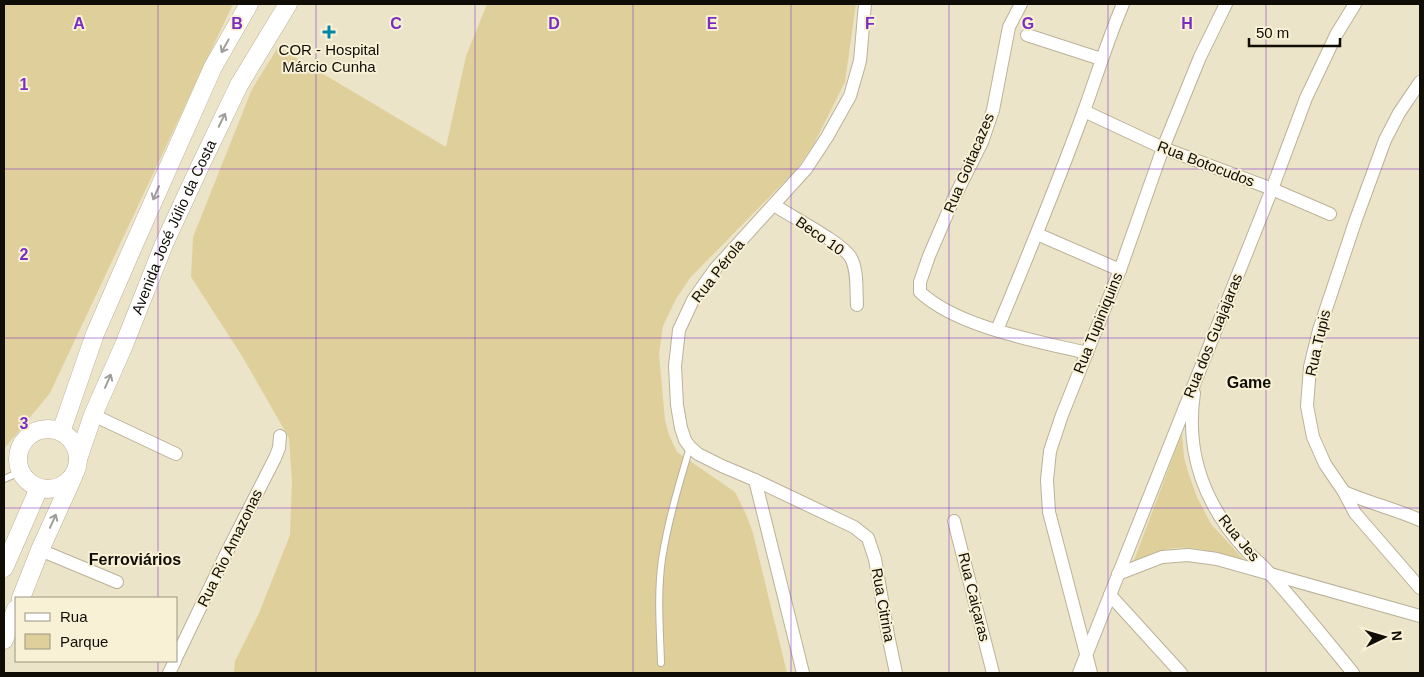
<svg xmlns="http://www.w3.org/2000/svg" width="1424" height="677" font-family="Helvetica,sans-serif">
<style>
.green{fill:#dfd09b}
.lines{fill:none;stroke-linecap:round;stroke-linejoin:round}
.service-casing{stroke:#bab298;stroke-width:8}
.minor-casing{stroke:#bab298;stroke-width:14}
.secondary-casing{stroke:#bab298;stroke-width:19}
.service{stroke:#fff;stroke-width:6}
.minor{stroke:#fff;stroke-width:12}
.secondary{stroke:#fff;stroke-width:18}
.oneway{stroke:#9f9e9b}
.grid{fill:none;stroke:#7b2cbf;stroke-width:1;stroke-opacity:0.55}
.poi-dot{fill:#0383a7;stroke:#f9f1d6;stroke-width:2}
.labels{text-anchor:middle;stroke-width:4;stroke-linejoin:round;paint-order:stroke}
.poi-label{font-size:15px;fill:#0f0d05;stroke:#f9f1d6}
.street-label{font-size:15px;fill:#0f0d05;stroke:#f9f1d6}
.neighbourhood-label{font-size:16px;font-weight:bold;fill:#0f0d05;stroke:#f9f1d6}
.grid-label{font-size:16px;text-anchor:middle;font-weight:bold;fill:#7b2cbf;stroke:#f9f1d6;stroke-width:4;stroke-linejoin:round;paint-order:stroke}
</style>
<rect width="100%" height="100%" fill="#ece4c9"/>
<g class="green">
<polygon points="4,4 233,4 50,393 4,449"/>
<polygon points="487,4 856,4 845,82 814,144 797,169 690,278 676,299 663,326 659,354 665,420 669,435 677,452 735,492 746,514 753,533 787,673 234,673 235,661 259,613 290,535 292,482 289,438 242,356 191,277 193,237 252,89 278,47 446,147 466,56"/>
<path d="M1182,433L1184,457L1188,472L1197,497L1211,524L1248,564C1204,548 1175,538 1133,563Z"/>
</g>
<g class="lines">
<defs>
<g id="service">
<polyline points="4,479 20,472"/>
<path d="M661,663C660,629 657,594 662,559C668,521 679,484 690,447"/>
</g>
<g id="minor">
<path d="M1021,4L1009,27L993,110L982,142L954,198L929,256L920,282V292C957,327 1037,341 1087,353"/>
<polyline points="1027,35 1101,59"/>
<polyline points="1420,82 1399,113 1385,140 1355,222 1319,330 1310,367 1307,406 1313,437 1325,464 1344,492 1355,513 1420,588"/>
<polyline points="1084,111 1163,148 1272,189 1330,214"/>
<path d="M774,205C790,216 843,243 851,258C858,271 856,291 857,305"/>
<polyline points="1037,234 1120,270"/>
<path d="M997,330C1027,258 1057,185 1084,111C1097,75 1108,39 1123,4"/>
<path d="M1194,393C1185,453 1205,506 1246,550C1253,558 1263,565 1270,574C1299,606 1326,640 1353,673"/>
<polyline points="93,415 176,454"/>
<polyline points="755,480 854,527 868,538 875,559 888,635 896,673"/>
<path d="M1344,492C1369,503 1395,509 1420,520"/>
<polyline points="954,521 993,673"/>
<polyline points="40,550 117,582"/>
<polyline points="1118,574 1162,557 1188,555 1217,559 1420,616"/>
<polyline points="1110,595 1181,673"/>
<polyline points="176,658 226,554 275,458 279,448 280,436"/>
<polyline points="169,673 175,661"/>
<polyline points="803,673 755,480 722,466 698,454 690,447 685,440 681,428 677,405 675,366 679,330 693,300 715,269 806,169 827,137 850,96 860,61 865,4"/>
<polyline points="1079,673 1272,189 1306,98 1336,35 1355,4"/>
<polyline points="1091,673 1049,512 1047,480 1050,451 1062,415 1120,270 1163,148 1200,57 1226,4"/>
</g>
<g id="secondary">
<circle cx="48" cy="459" r="30"/>
<polyline points="61,432 95,334 132,249 213,67 249,4"/>
<path id="s1" d="M78,459L93,415L124,345L164,244L201,164L239,85L288,4"/>
<polyline points="4,568 39,488"/>
<polyline points="21,598 40,550 73,477"/>
<polyline points="4,640 16,609"/>
</g>
</defs>
<use href="#service" class="service-casing"/>
<use href="#minor" class="minor-casing"/>
<use href="#secondary" class="secondary-casing"/>
<use href="#service" class="service"/>
<use href="#minor" class="minor"/>
<use href="#secondary" class="secondary"/>
</g>
<defs><path id="oneway-shaft" d="M-6 0H5M1.5-3L5.5 0L1.5 3" fill="none" stroke-width="1.6" stroke-linecap="round" stroke-linejoin="round" transform="scale(1.25)"/></defs>
<g class="oneway">
<use href="#oneway-shaft" transform="translate(225 46) rotate(119)"/>
<use href="#oneway-shaft" transform="translate(222 120) rotate(-64)"/>
<use href="#oneway-shaft" transform="translate(156 193) rotate(114)"/>
<use href="#oneway-shaft" transform="translate(108 381) rotate(-66)"/>
<use href="#oneway-shaft" transform="translate(53 521) rotate(-66)"/>
</g>
<path class="grid" d="M158,4V598M316,4V673M475,4V673M633,4V673M791,4V673M949,4V673M1108,4V673M1266,4V673M4,169H1420M4,338H1420M4,508H1420M158,661V673"/>
<path class="poi-dot" d="M326.5 24.5h5v5h5v5h-5v5h-5v-5h-5v-5h5z"/>
<g class="labels">
<g class="poi-label">
<text x="329" y="55">COR - Hospital<tspan x="329" dy="17">Márcio Cunha</tspan></text>
</g>
<g class="street-label">
<text transform="translate(969 163) rotate(-67)" y="5">Rua Goitacazes</text>
<text transform="translate(1206 164) rotate(21)" y="5">Rua Botocudos</text>
<text dy="5" stroke="none"><textPath href="#s1" startOffset="251">Avenida José Júlio da Costa</textPath></text>
<text transform="translate(820 236) rotate(35)" y="5">Beco 10</text>
<text transform="translate(718 271) rotate(-52)" y="5">Rua Pérola</text>
<text transform="translate(1098 323) rotate(-68)" y="5">Rua Tupiniquins</text>
<text transform="translate(1213 336) rotate(-68)" y="5">Rua dos Guajajaras</text>
<text transform="translate(1318 343) rotate(-77)" y="5">Rua Tupis</text>
<text transform="translate(1239 538) rotate(51)" y="5">Rua Jes</text>
<text transform="translate(230 548) rotate(-64)" y="5">Rua Rio Amazonas</text>
<text transform="translate(974 597) rotate(76)" y="5">Rua Caiçaras</text>
<text transform="translate(883 605) rotate(80)" y="5">Rua Citrina</text>
</g>
<g class="neighbourhood-label">
<text x="1249" y="388">Game</text>
<text x="135" y="565">Ferroviários</text>
</g>
</g>
<g class="grid-label">
<text x="79" y="29">A</text>
<text x="237" y="29">B</text>
<text x="396" y="29">C</text>
<text x="554" y="29">D</text>
<text x="712" y="29">E</text>
<text x="870" y="29">F</text>
<text x="1028" y="29">G</text>
<text x="1187" y="29">H</text>
<text x="24" y="90">1</text>
<text x="24" y="260">2</text>
<text x="24" y="429">3</text>
</g>
<rect width="1424" height="677" fill="none" stroke="#0f0d05" stroke-width="10"/>
<rect x="15" y="597" width="162" height="65" fill="#f9f1d6" stroke="#9b9682"/>
<rect x="25" y="613" width="25" height="8" fill="#ffffff" stroke="#9b9682"/>
<text x="60" y="622" font-size="15" fill="#0f0d05">Rua</text>
<rect x="25" y="634" width="25" height="15" fill="#dfd09b" stroke="#9b9682"/>
<text x="60" y="647" font-size="15" fill="#0f0d05">Parque</text>
<g transform="translate(1384 637) rotate(85)" stroke="#f9f1d6" stroke-width="4" paint-order="stroke">
<path d="M0-4L9 19L0 12L-9 19Z" fill="#0f0d05"/>
<text y="-8" font-size="14" font-weight="bold" text-anchor="middle" fill="#0f0d05">N</text>
</g>
<path d="M1249 38v8h91v-8" fill="none" stroke="#0f0d05" stroke-width="2.5"/>
<text x="1256" y="38" font-size="15" fill="#0f0d05" stroke="#f9f1d6" stroke-width="4" paint-order="stroke">50 m</text>
</svg>
